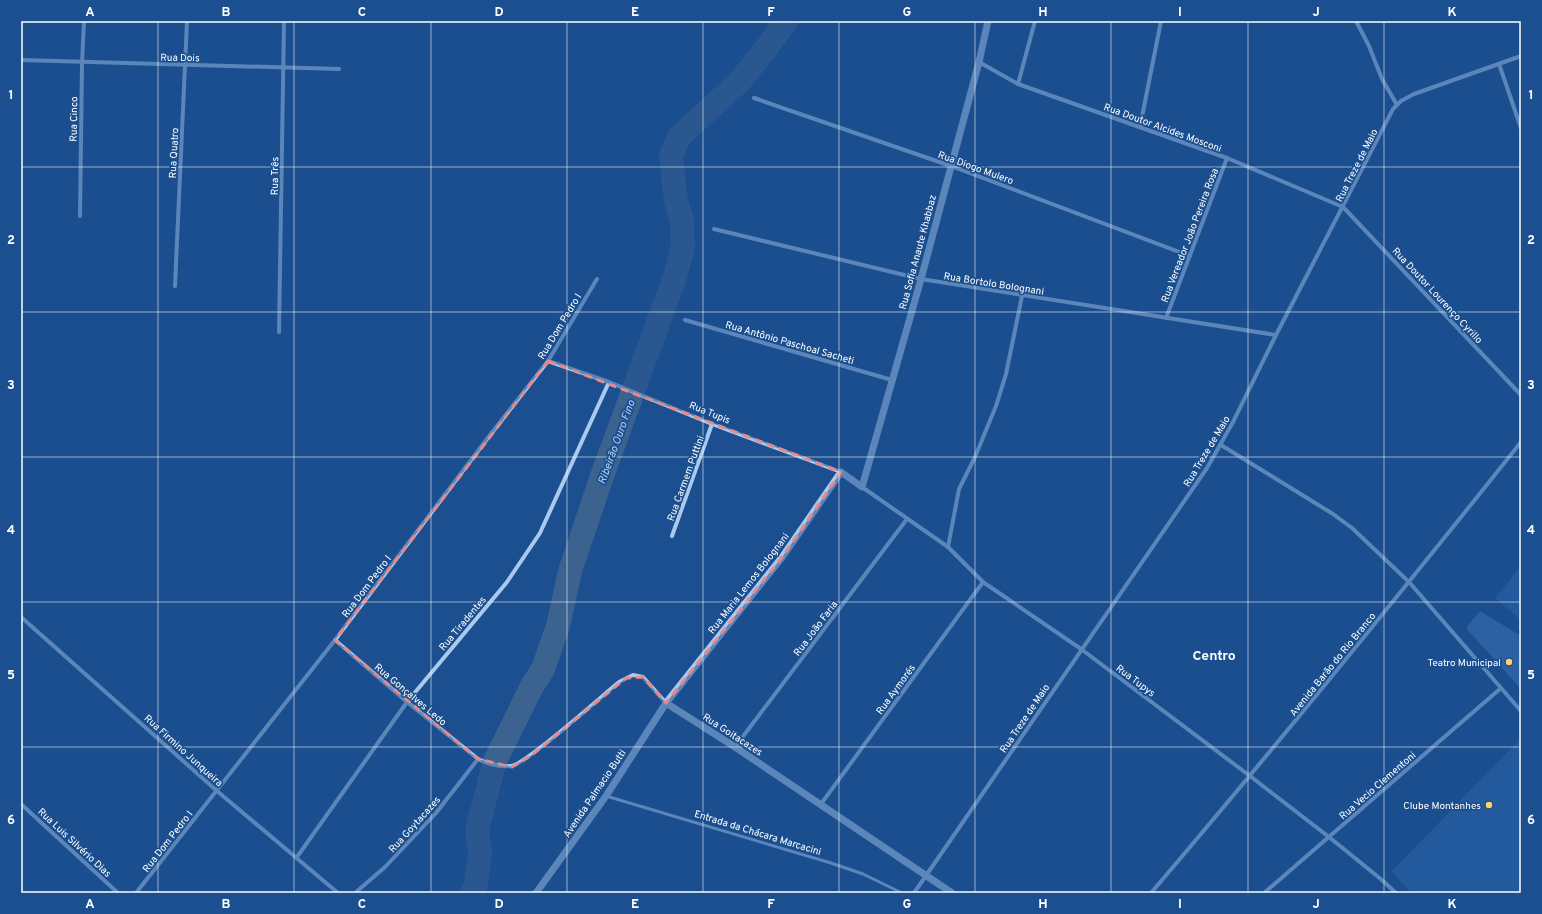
<svg xmlns="http://www.w3.org/2000/svg" width="1542" height="914" font-family="Overpass,sans-serif">
<style>
.green{fill:#2e69ad}
.lines{fill:none;stroke-linecap:round;stroke-linejoin:round}
.river{stroke:#3c6290;stroke-width:24}
.building{fill:#4478b7}
.service{stroke:#a9c9ee;stroke-width:3}
.minor{stroke:#a9c9ee;stroke-width:4}
.tertiary{stroke:#a9c9ee;stroke-width:7}
.marked{fill:none;stroke:#e88989;stroke-width:3;stroke-dasharray:8 5;stroke-linejoin:round}
.grid{fill:none;stroke:#fff;stroke-width:1;stroke-opacity:0.55}
.poi-dot{fill:#ffd166;stroke:#1b4f8f;stroke-width:1.5}
.labels{text-anchor:middle;stroke-width:3.5;stroke-linejoin:round;paint-order:stroke}
.street-label{font-size:10px;fill:#fff;stroke:#1b4f8f}
.poi-label{font-size:10px;fill:#fff;stroke:#1b4f8f;text-anchor:end}
.water-label{font-size:11px;font-style:italic;fill:#b5d3f5;stroke:#1b4f8f}
.district-label{font-size:14px;font-weight:bold;fill:#fff;stroke:#1b4f8f}
.neatline{fill:none;stroke:#fff;stroke-width:1.5}
.grid-label{font-size:13px;text-anchor:middle;font-weight:bold;fill:#fff}
</style>
<rect width="100%" height="100%" fill="#1b4f8f"/>
<g class="green">
<polygon points="1521,566 1521,620 1495,598"/>
<polygon points="1521,738 1521,893 1411,893 1392,871"/>
</g>
<g class="lines">
<polyline class="river" points="472,893 476,885 480,853 477,830 495,761 531,688 543,669 558,626 570,571 602,476 675,277 683,246 682,221 676,201 671,156 679,137 740,81 768,46 786,21"/>
</g>
<polygon class="building" points="1480,611 1521,636 1521,689 1466,628"/>
<g class="lines">
<polyline class="service" points="606,796 831,863 863,874 902,893"/>
<g class="minor">
<polyline points="1356,21 1369,46 1382,79 1397,105"/>
<polyline points="21,60 339,69"/>
<polyline points="979,62 1018,84 1227,158 1343,207 1521,395"/>
<polyline points="1499,64 1521,128"/>
<polyline points="1018,84 1035,21"/>
<polyline points="754,98 951,166 1190,256"/>
<polyline points="1140,127 1161,21"/>
<polyline points="80,216 82,63 84,21"/>
<polyline points="714,229 921,279 1276,335"/>
<polyline points="175,286 187,21"/>
<polyline points="1166,318 1227,158"/>
<polyline points="685,320 892,380"/>
<polyline points="279,332 284,21"/>
<polyline points="548,361 609,382 712,424 841,472"/>
<polyline points="1221,445 1333,514 1352,528 1409,582 1521,711"/>
<polyline points="862,487 948,547 983,582 1081,649 1250,776 1329,837 1382,880 1396,893"/>
<polyline points="672,536 712,424"/>
<polyline points="948,547 959,489 975,457 996,406 1006,374 1022,296"/>
<polyline points="21,617 217,791 338,893"/>
<path d="M335,640L407,702L478,759C487,764 501,767 511,766C525,765 603,695 619,682L633,675L643,677L666,703"/>
<polyline points="735,747 907,519"/>
<polyline points="21,804 118,893"/>
<polyline points="821,804 983,582"/>
<polyline points="297,857 407,702 507,582 540,533 609,382"/>
<polyline points="136,893 335,640 490,435 548,361 597,279"/>
<polyline points="355,893 385,867 436,813 478,759"/>
<polyline points="914,893 1207,468 1233,422 1276,335 1393,109 1401,101 1414,94 1521,56"/>
<path d="M1151,893C1277,745 1400,594 1521,442"/>
<polyline points="1264,893 1501,688"/>
</g>
<g class="tertiary">
<polyline points="666,703 735,747 952,893"/>
<polyline points="536,893 606,796 666,703 783,556 841,472 862,487 921,279 979,62 988,21"/>
</g>
</g>
<path d="M0 0H1542V914H0ZM548,361L841,472L783,556L666,703L643,677L626,678L532,755L512,767L478,759L335,640Z" fill="#1b4f8f" fill-opacity=".55" fill-rule="evenodd"/>
<path class="marked" d="M548,361L841,472L783,556L666,703L643,677L626,678L532,755L512,767L478,759L335,640Z"/>
<path class="grid" d="M158,21V893M294,21V893M431,21V893M567,21V893M703,21V893M839,21V893M975,21V893M1111,21V893M1248,21V893M1384,21V893M21,167H1521M21,312H1521M21,457H1521M21,602H1521M21,747H1521"/>
<g class="poi-dot">
<circle cx="1509" cy="662" r="4"/>
<circle cx="1489" cy="805" r="4"/>
</g>
<g class="labels">
<g class="street-label">
<text transform="translate(180 57) rotate(1)" y="4">Rua Dois</text>
<text transform="translate(73 119) rotate(-89)" y="4">Rua Cinco</text>
<text transform="translate(1163 127) rotate(20)" y="4">Rua Doutor Alcides Mosconi</text>
<text transform="translate(173 153) rotate(-87)" y="4">Rua Quatro</text>
<text transform="translate(1356 165) rotate(-63)" y="4">Rua Treze de Maio</text>
<text transform="translate(976 167) rotate(20)" y="4">Rua Diogo Mulero</text>
<text transform="translate(274 176) rotate(-89)" y="4">Rua Três</text>
<text transform="translate(1189 235) rotate(-69)" y="4">Rua Vereador João Pereira Rosa</text>
<text transform="translate(917 252) rotate(-75)" y="4">Rua Sofia Anaute Khabbaz</text>
<text transform="translate(994 283) rotate(9)" y="4">Rua Bortolo Bolognani</text>
<text transform="translate(1438 295) rotate(47)" y="4">Rua Doutor Lourenço Cyrillo</text>
<text transform="translate(559 326) rotate(-59)" y="4">Rua Dom Pedro I</text>
<text transform="translate(790 342) rotate(16)" y="4">Rua Antônio Paschoal Sacheti</text>
<text transform="translate(710 412) rotate(22)" y="4">Rua Tupis</text>
<text transform="translate(1206 451) rotate(-59)" y="4">Rua Treze de Maio</text>
<text transform="translate(685 478) rotate(-70)" y="4">Rua Carmem Puttini</text>
<text transform="translate(748 583) rotate(-52)" y="4">Rua Maria Lemos Bolognani</text>
<text transform="translate(366 586) rotate(-53)" y="4">Rua Dom Pedro I</text>
<text transform="translate(462 623) rotate(-50)" y="4">Rua Tiradentes</text>
<text transform="translate(815 628) rotate(-53)" y="4">Rua João Faria</text>
<text transform="translate(1332 664) rotate(-51)" y="4">Avenida Barão do Rio Branco</text>
<text transform="translate(1136 680) rotate(37)" y="4">Rua Tupys</text>
<text transform="translate(895 689) rotate(-54)" y="4">Rua Aymorés</text>
<text transform="translate(411 694) rotate(40)" y="4">Rua Gonçalves Ledo</text>
<text transform="translate(1024 718) rotate(-56)" y="4">Rua Treze de Maio</text>
<text transform="translate(733 734) rotate(33)" y="4">Rua Goitacazes</text>
<text transform="translate(184 750) rotate(42)" y="4">Rua Firmino Junqueira</text>
<text transform="translate(1377 785) rotate(-41)" y="4">Rua Vecio Clementoni</text>
<text transform="translate(594 793) rotate(-56)" y="4">Avenida Palmacio Butti</text>
<text transform="translate(414 824) rotate(-48)" y="4">Rua Goytacazes</text>
<text transform="translate(758 832) rotate(17)" y="4">Entrada da Chácara Marcacini</text>
<text transform="translate(167 841) rotate(-52)" y="4">Rua Dom Pedro I</text>
<text transform="translate(75 842) rotate(43)" y="4">Rua Luis Silvério Dias</text>
</g>
<g class="poi-label">
<text x="1501" y="666">Teatro Municipal</text>
<text x="1481" y="809">Clube Montanhes</text>
</g>
<g class="water-label">
<text transform="translate(616 442) rotate(-70)" y="4">Ribeirão Ouro Fino</text>
</g>
<g class="district-label">
<text x="1214" y="660">Centro</text>
</g>
</g>
<rect width="1542" height="914" fill="none" stroke="#1b4f8f" stroke-width="44"/>
<rect x="22" y="22" width="1498" height="870" class="neatline"/>
<g class="grid-label">
<text x="90" y="16">A</text>
<text x="226" y="16">B</text>
<text x="362" y="16">C</text>
<text x="499" y="16">D</text>
<text x="635" y="16">E</text>
<text x="771" y="16">F</text>
<text x="907" y="16">G</text>
<text x="1043" y="16">H</text>
<text x="1180" y="16">I</text>
<text x="1316" y="16">J</text>
<text x="1452" y="16">K</text>
<text x="11" y="99">1</text>
<text x="1531" y="99">1</text>
<text x="11" y="244">2</text>
<text x="1531" y="244">2</text>
<text x="11" y="389">3</text>
<text x="1531" y="389">3</text>
<text x="11" y="534">4</text>
<text x="1531" y="534">4</text>
<text x="11" y="679">5</text>
<text x="1531" y="679">5</text>
<text x="11" y="824">6</text>
<text x="1531" y="824">6</text>
<text x="90" y="908">A</text>
<text x="226" y="908">B</text>
<text x="362" y="908">C</text>
<text x="499" y="908">D</text>
<text x="635" y="908">E</text>
<text x="771" y="908">F</text>
<text x="907" y="908">G</text>
<text x="1043" y="908">H</text>
<text x="1180" y="908">I</text>
<text x="1316" y="908">J</text>
<text x="1452" y="908">K</text>
</g>
</svg>
